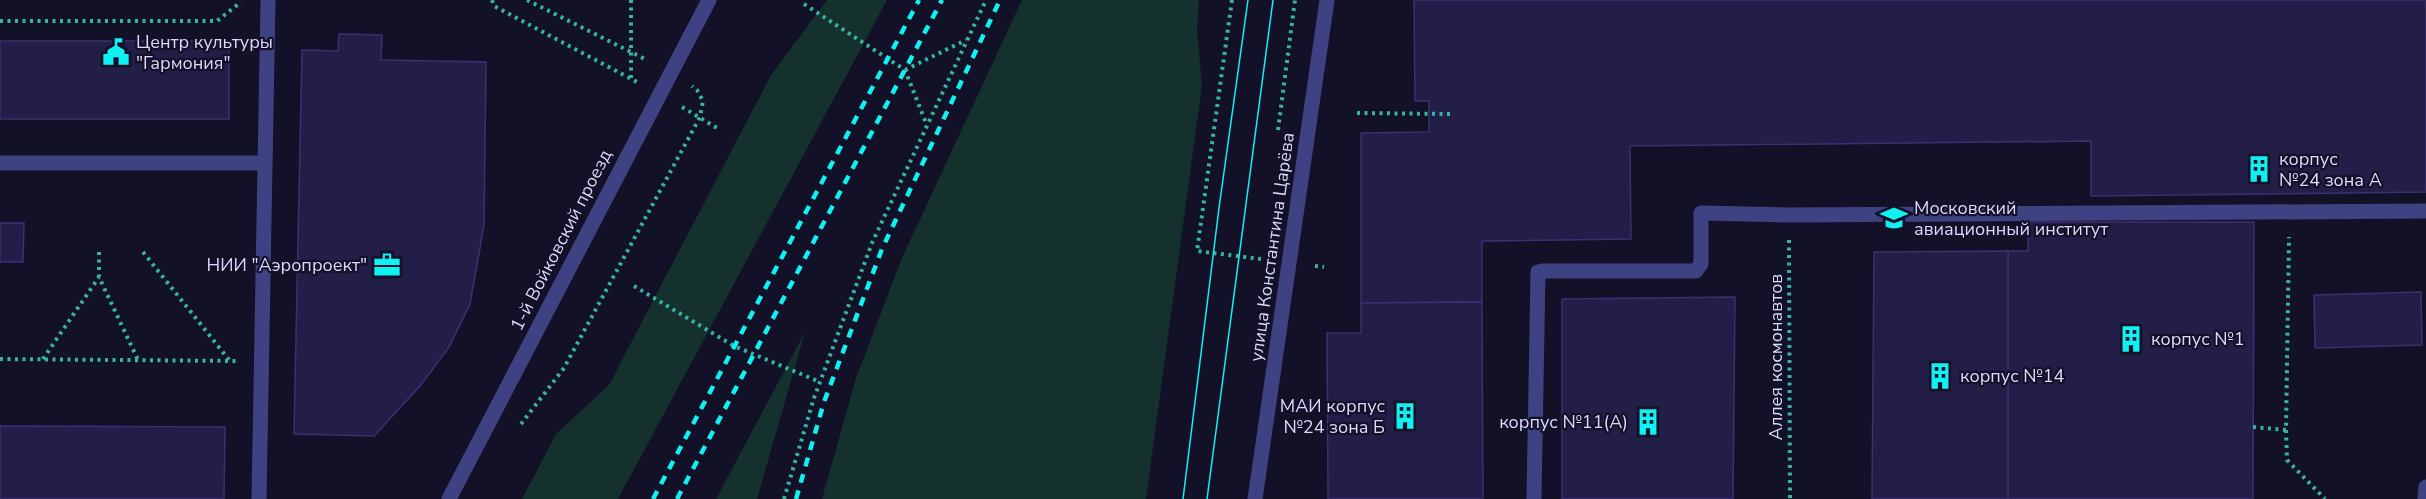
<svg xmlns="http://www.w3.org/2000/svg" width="2426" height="499" font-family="'Nunito Sans',sans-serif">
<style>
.green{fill:#14312d}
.building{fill:#221e47;stroke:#383172;stroke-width:1.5}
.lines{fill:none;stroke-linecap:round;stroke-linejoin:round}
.path{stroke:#36b4a1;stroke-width:4;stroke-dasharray:3 4.5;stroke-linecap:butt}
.service{stroke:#3e4283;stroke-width:15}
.tertiary{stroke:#3e4283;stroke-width:15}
.tram{stroke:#0ff1f3;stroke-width:1.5}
.rail{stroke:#0ff1f3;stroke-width:4.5;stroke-dasharray:9 8;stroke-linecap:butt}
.labels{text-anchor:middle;stroke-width:4.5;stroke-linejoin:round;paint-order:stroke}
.poi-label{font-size:18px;fill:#dad9fd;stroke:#131127;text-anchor:start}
.street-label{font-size:18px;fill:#dad9fd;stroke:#131127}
</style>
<rect width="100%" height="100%" fill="#131127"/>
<g class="green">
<polygon points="827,0 887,0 618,499 522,499 556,434 609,385 771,75"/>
<polygon points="1022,0 1199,0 1197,30 1202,85 1146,499 822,499 856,378 902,258"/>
<polygon points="805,332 757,499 716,499"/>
</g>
<g class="building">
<polygon points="1414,0 2426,0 2426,192 2091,196 2091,141 1630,146 1631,239 1482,241 1482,302 1361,303 1361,133 1429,132 1429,101 1415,101"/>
<polygon points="339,34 382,35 381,60 486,62 484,225 470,304 449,347 420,386 374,436 294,434 302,50 338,51"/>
<rect x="0" y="41" width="229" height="78"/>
<polygon points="2028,222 2254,222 2253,499 2008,499 2008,251 2028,251"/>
<polygon points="0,223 24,223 23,262 0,262"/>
<polygon points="2008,251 2008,499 1872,499 1874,252"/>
<polygon points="2421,292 2422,345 2315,348 2314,295"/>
<polygon points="1735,297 1733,499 1562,499 1562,299"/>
<polygon points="1482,302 1483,499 1328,499 1327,333 1361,333 1361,303"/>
<polygon points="0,426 225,427 224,499 0,499"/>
</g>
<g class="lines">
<g class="path">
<polyline points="492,0 494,6 637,82"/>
<polyline points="527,0 647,60"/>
<polyline points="631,0 631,78"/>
<polyline points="1232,0 1197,251 1261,259"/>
<polyline points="804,4 905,70 926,123"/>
<polyline points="0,21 217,21 241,2"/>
<polyline points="905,70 966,40"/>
<polyline points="682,107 717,128"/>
<polyline points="1357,113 1453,114"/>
<polyline points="1278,130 1295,0"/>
<polyline points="1789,240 1790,499"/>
<polyline points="99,252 99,277 138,360"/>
<polyline points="143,252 230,361"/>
<polyline points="1315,266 1324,267"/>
<polyline points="634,286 734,346 820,382"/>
<polyline points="0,359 236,361"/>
<polyline points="43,359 99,277"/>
<polyline points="521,424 564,368 700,117 703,101 697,90 692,86"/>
<polyline points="2253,427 2286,430 2289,237"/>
<polyline points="2286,430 2287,460 2325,499"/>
<polyline points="784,499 814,398 872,243 986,0"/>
</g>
<g class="service">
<polyline points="0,163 264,163"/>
<polyline points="259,499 268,0"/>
<polyline points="1534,499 1538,272 1542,271 1696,271 1701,264 1701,213 1788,215 2426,211"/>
<polyline points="2425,499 2426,487"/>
</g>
<g class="tertiary">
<polyline points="449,499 709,0"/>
<polyline points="1255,499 1327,0"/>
</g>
<g class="tram">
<polyline points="1183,499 1219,208 1248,0"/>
<polyline points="1207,499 1273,0"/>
</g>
<g class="rail">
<polyline points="653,499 919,0"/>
<polyline points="677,499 942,0"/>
<polyline points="796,499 824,402 882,249 1000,0"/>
</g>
</g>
<defs>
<symbol id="civic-bare" viewBox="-9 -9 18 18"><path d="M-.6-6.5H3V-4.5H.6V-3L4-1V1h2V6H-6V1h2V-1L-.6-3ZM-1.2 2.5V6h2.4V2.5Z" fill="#0ff1f3" stroke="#131127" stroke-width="2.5" paint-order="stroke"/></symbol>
<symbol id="building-bare" viewBox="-9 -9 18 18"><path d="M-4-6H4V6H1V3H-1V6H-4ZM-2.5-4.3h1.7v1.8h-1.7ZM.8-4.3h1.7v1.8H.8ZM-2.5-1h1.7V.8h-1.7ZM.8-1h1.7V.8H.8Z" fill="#0ff1f3" stroke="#131127" stroke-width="2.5" paint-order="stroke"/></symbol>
<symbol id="university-bare" viewBox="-9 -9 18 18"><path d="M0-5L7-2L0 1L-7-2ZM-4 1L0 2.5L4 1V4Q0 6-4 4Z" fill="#0ff1f3" stroke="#131127" stroke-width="2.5" paint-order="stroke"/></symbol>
<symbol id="office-bare" viewBox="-9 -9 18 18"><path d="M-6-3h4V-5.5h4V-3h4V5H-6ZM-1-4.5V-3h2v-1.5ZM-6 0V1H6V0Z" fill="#0ff1f3" stroke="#131127" stroke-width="2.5" paint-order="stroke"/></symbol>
</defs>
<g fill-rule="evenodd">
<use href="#civic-bare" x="97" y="33" width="38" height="38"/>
<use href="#building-bare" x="2240" y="150" width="38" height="38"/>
<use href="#university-bare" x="1875" y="199" width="38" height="38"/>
<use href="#office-bare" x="368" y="246" width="38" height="38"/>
<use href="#building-bare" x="2112" y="320" width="38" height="38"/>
<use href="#building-bare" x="1921" y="357" width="38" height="38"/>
<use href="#building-bare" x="1386" y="397" width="38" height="38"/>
<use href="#building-bare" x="1629" y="403" width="38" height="38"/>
</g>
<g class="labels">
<g class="poi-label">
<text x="136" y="48">Центр культуры<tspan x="136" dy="21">"Гармония"</tspan></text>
<text x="2279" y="165">корпус<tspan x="2279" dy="21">№24 зона А</tspan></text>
<text x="1914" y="214">Московский<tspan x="1914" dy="21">авиационный институт</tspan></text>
<text x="367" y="271" text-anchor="end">НИИ "Аэропроект"</text>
<text x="2151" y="345">корпус №1</text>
<text x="1960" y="382">корпус №14</text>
<text x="1385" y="412" text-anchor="end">МАИ корпус<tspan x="1385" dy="21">№24 зона Б</tspan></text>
<text x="1628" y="428" text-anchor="end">корпус №11(А)</text>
</g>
<g class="street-label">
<text transform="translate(561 240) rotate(-63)" y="6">1-й Войковский проезд</text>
<text transform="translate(1272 247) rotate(-82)" y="6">улица Константина Царёва</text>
<text transform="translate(1776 357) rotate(-90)" y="6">Аллея космонавтов</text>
</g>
</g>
</svg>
